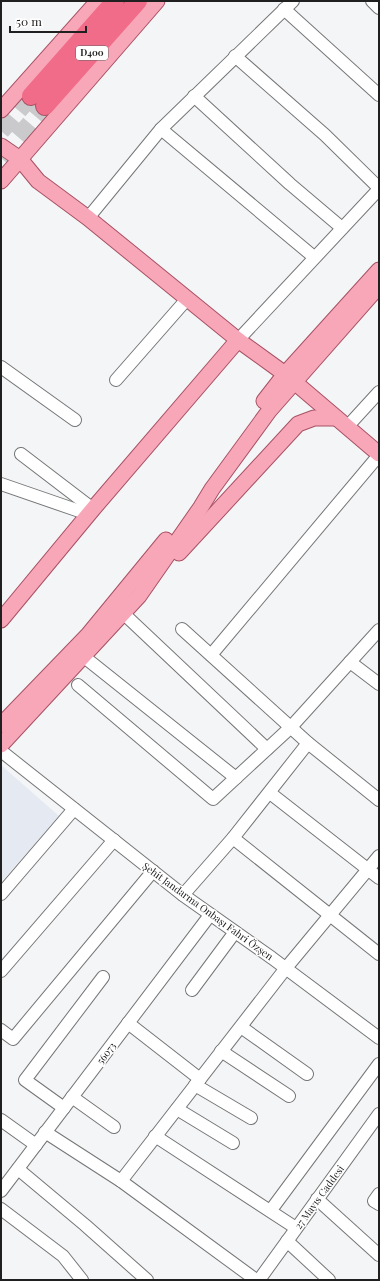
<svg xmlns="http://www.w3.org/2000/svg" width="380" height="1281" font-family="'Playfair Display',serif">
<style>
.built{fill:#e5e9f2}
.lines{fill:none;stroke-linecap:round;stroke-linejoin:round}
.highway-tunnel{stroke:#cacacc;stroke-width:18;stroke-dasharray:18 9;stroke-linecap:butt}
.minor-casing{stroke:#757677;stroke-width:14}
.major-casing{stroke:#a85164;stroke-width:17}
.highway-casing{stroke:#a85164;stroke-width:20}
.minor{stroke:#fff;stroke-width:12}
.major{stroke:#f7a7b8;stroke-width:15}
.highway{stroke:#f16c88;stroke-width:18}
.labels{text-anchor:middle;stroke-width:3;stroke-linejoin:round;paint-order:stroke}
.shield{fill:#fff;stroke:#636364;stroke-width:1}
.shield-label{font-size:9px;font-weight:bold;fill:#202021}
.street-label{font-size:10px;fill:#202021;stroke:#fff}
</style>
<rect width="100%" height="100%" fill="#f4f5f7"/>
<polygon class="built" points="2,766 59,816 1,882 1,767"/>
<g class="lines">
<g class="highway-tunnel">
<polyline points="1,131 31,96"/>
<polyline points="1,158 45,106"/>
</g>
<defs>
<g id="minor">
<polyline points="372,1 379,8"/>
<polyline points="284,9 379,95"/>
<polyline points="235,56 325,135 379,188"/>
<polyline points="194,96 290,184 342,228"/>
<polyline points="161,129 314,257"/>
<polyline points="88,218 161,129 293,1"/>
<polyline points="238,340 379,189"/>
<polyline points="1,367 75,420"/>
<polyline points="116,380 187,299"/>
<polyline points="347,427 379,392"/>
<polyline points="21,454 93,509"/>
<polyline points="1,484 88,514"/>
<polyline points="124,614 267,749"/>
<polyline points="182,629 308,743 379,800"/>
<polyline points="211,655 379,455"/>
<polyline points="83,656 236,778"/>
<polyline points="350,662 379,684"/>
<polyline points="78,685 213,799 291,727 379,630"/>
<polyline points="1,751 183,895 272,958 379,1038"/>
<polyline points="270,793 379,878"/>
<polyline points="233,838 379,954"/>
<polyline points="1,894 74,809"/>
<polyline points="183,895 233,838 308,743"/>
<polyline points="1,971 114,840"/>
<polyline points="192,990 235,932"/>
<polyline points="128,1023 200,1079"/>
<polyline points="241,1027 307,1074"/>
<polyline points="1,1030 13,1039 153,871"/>
<polyline points="221,1051 289,1096"/>
<polyline points="195,1085 251,1118"/>
<polyline points="72,1097 114,1127"/>
<polyline points="64,1108 25,1080 103,977"/>
<polyline points="177,1109 233,1143"/>
<polyline points="1,1120 36,1145"/>
<polyline points="45,1132 121,1181 256,1280"/>
<polyline points="155,1136 296,1228"/>
<polyline points="18,1169 85,1225 147,1280"/>
<polyline points="121,1181 286,968 379,856"/>
<polyline points="1,1191 210,915"/>
<polyline points="379,1194 374,1201 379,1204"/>
<polyline points="317,1199 379,1255"/>
<polyline points="1,1209 63,1256 82,1280"/>
<polyline points="271,1210 379,1064"/>
<polyline points="287,1241 329,1280"/>
<polyline points="259,1280 379,1114"/>
</g>
<g id="major">
<polyline points="1,110 98,1"/>
<polyline points="1,146 20,159 38,181 88,218 238,340 285,374 379,454"/>
<polyline points="1,181 157,1"/>
<polyline points="264,401 285,374 379,270"/>
<polyline points="179,553 298,424 314,418 336,418"/>
<polyline points="1,620 93,509 238,340"/>
<polyline points="1,725 88,635 166,540"/>
<polyline points="1,745 139,596 201,507 212,489 269,411 379,286"/>
</g>
<g id="highway">
<polyline points="31,96 115,1"/>
<polyline points="45,106 138,1"/>
</g>
</defs>
<use href="#minor" class="minor-casing"/>
<use href="#major" class="major-casing"/>
<use href="#highway" class="highway-casing"/>
<use href="#minor" class="minor"/>
<use href="#major" class="major"/>
<use href="#highway" class="highway"/>
</g>
<g class="labels">
<rect class="shield" x="76" y="46" width="32" height="14" rx="3"/>
<g class="shield-label">
<text x="92" y="56">D400</text>
</g>
<g class="street-label">
<text transform="translate(208 911) rotate(36)" y="4">Şehit Jandarma Onbaşı Fahri Özşen</text>
<text transform="translate(106 1053) rotate(-53)" y="4">56073</text>
<text transform="translate(319 1197) rotate(-54)" y="4">27 Mayıs Caddesi</text>
</g>
</g>
<rect width="380" height="1281" fill="none" stroke="#202021" stroke-width="4"/>
<path d="M10 26v6h76v-6" fill="none" stroke="#202021" stroke-width="2"/>
<text x="16" y="26" font-size="12" fill="#202021" stroke="#ffffff" stroke-width="3" paint-order="stroke">50 m</text>
</svg>
